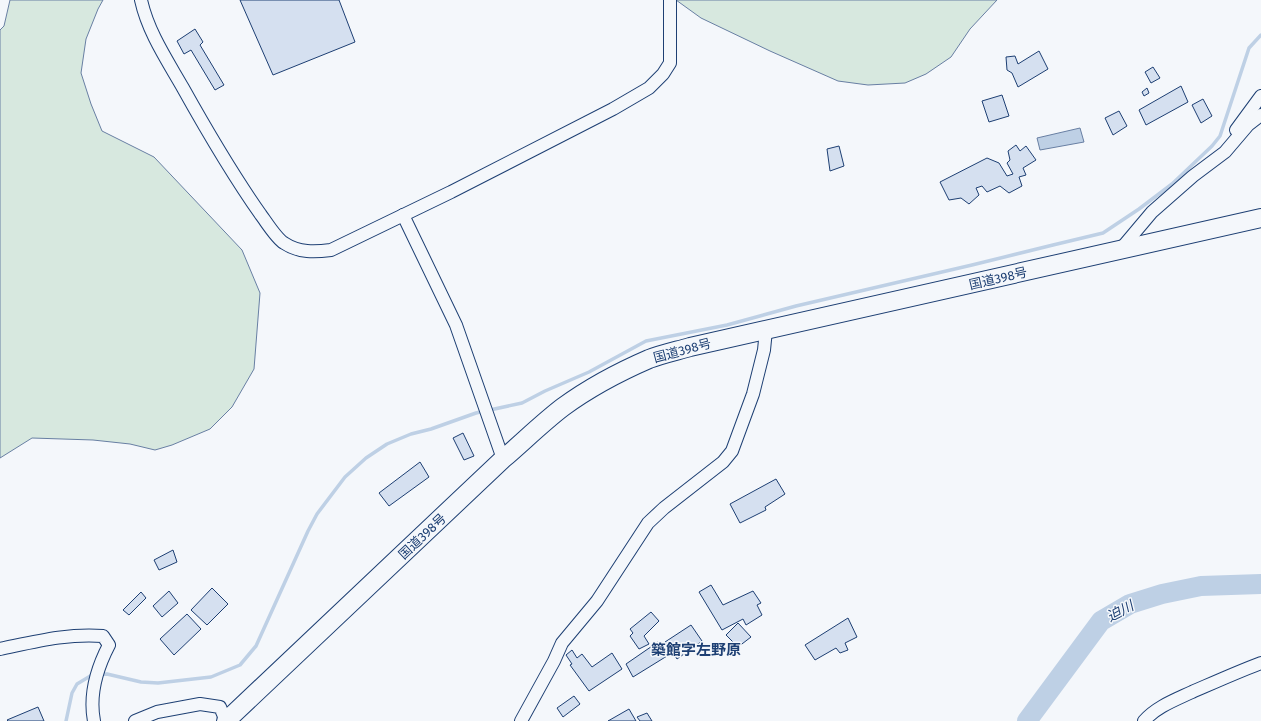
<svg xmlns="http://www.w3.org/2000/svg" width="1261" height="721" font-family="'Fira Sans','Noto Sans JP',sans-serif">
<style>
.green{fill:#d7e8df;stroke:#687fa3}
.water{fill:#bed0e5;stroke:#687fa3}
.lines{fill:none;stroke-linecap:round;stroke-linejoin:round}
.stream{stroke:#bed0e5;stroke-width:3.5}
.river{stroke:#bed0e5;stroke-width:20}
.building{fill:#d5e0f0;stroke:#1d3f73}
.minor-casing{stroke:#1d3f73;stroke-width:14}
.highway-casing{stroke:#1d3f73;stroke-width:20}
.minor{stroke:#f4f7fb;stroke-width:12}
.highway{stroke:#f4f7fb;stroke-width:18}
.labels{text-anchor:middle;stroke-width:3;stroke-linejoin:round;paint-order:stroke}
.street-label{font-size:13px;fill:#1d3f73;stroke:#f4f7fb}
.water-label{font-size:14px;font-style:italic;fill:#1d3f73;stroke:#f4f7fb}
.quarter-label{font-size:15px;font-weight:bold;fill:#1d3f73;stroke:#f4f7fb}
</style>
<rect width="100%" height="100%" fill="#f4f7fb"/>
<g class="green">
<polygon points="10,0 103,0 98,9 86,39 81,73 91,104 102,131 154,157 242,250 260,293 254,369 232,407 210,429 172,445 155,450 130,444 93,440 32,438 0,458 0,30 4,26"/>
<polygon points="676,0 997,0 970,29 951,57 926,74 905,83 868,85 838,81 770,51 701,18"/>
</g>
<polygon class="water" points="1080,128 1084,142 1040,150 1037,138"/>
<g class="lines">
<polyline class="stream" points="66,721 72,693 77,684 92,675 107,674 141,682 158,683 211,677 240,665 256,646 308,531 317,514 345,477 366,458 387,444 411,434 431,429 476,413 522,403 545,391 589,372 646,341 727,325 796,306 972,265 1053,245 1103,233 1139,209 1172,184 1212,146 1220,136 1249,48 1261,35"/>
<polyline class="river" points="1027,721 1101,621 1130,604 1162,594 1201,586 1261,584"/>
</g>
<g class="building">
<polygon points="240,0 339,0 355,42 273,75"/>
<polygon points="195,29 203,42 200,45 224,85 215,90 191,50 184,54 177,41"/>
<polygon points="1039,51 1048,69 1018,87 1012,73 1007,70 1006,57 1015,56 1018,64"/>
<polygon points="1153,67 1160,78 1151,83 1145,72"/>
<polygon points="1181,86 1188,102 1146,125 1139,110"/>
<polygon points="1147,88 1149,93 1144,96 1142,92"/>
<polygon points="1002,95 1009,116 989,122 982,101"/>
<polygon points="1203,99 1212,116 1201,123 1192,105"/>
<polygon points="1119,111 1127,126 1113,135 1105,118"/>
<polygon points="1016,145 1020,151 1026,146 1036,160 1023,168 1026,175 1019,177 1022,186 1009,193 1000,186 987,192 982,186 976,188 979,195 969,204 961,198 949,200 940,182 987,158 999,163 1007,176 1013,174 1007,163 1010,160 1008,151"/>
<polygon points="839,146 844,166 830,171 827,149"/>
<polygon points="463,433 474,456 464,460 453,438"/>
<polygon points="420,462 429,477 389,506 379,493"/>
<polygon points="776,479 785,494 765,507 766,510 740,523 730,504"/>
<polygon points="173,550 177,562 159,570 154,560"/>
<polygon points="711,585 723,605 753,591 761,603 757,605 762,615 746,625 743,619 722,630 699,592"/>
<polygon points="212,588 228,604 207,625 191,610"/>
<polygon points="169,591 178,603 162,617 153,606"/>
<polygon points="141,592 146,598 129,615 123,610"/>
<polygon points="651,612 659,621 644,636 649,644 639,649 630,636 633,633 630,629"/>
<polygon points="187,614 201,629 174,655 160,639"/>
<polygon points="848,618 857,637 845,643 848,650 840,653 836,648 815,660 805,645"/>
<polygon points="738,623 751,637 738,647 726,635"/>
<polygon points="691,625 702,641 677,659 665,642"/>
<polygon points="658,642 667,656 633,677 626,664"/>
<polygon points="572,650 577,658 582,654 592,667 612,653 622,669 589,691 570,665 572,664 566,655"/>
<polygon points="574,696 580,704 563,717 557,708"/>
<polygon points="38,707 44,721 8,721 7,720"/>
<polygon points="629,709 636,721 608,721"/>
<polygon points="647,713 652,721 640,721 637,717"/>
</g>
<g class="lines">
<defs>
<g id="minor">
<path d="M141,0C148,32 167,60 183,88C207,131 232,174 261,215C267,223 276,238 284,243C299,253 315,252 331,250L451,192L613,109L649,88L663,74L670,63V0"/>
<polyline points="1236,130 1261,96"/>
<polyline points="403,215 456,325 503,459"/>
<polyline points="1120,250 1152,212 1193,176 1225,152 1248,125 1261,115"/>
<path d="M0,649C34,642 68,633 103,636L109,645C97,668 89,695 94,721"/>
<polyline points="135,721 157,712 200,704 220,707 226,721"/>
<polyline points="521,721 554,661 562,643 597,601 648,523 664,508 723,462 732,451 753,394 764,350 766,330"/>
<path d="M1144,721C1156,707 1175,700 1192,692C1215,682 1237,672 1261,663"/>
</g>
<path id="highway" d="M226,721L503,459C523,442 542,423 563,407C589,388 619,372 649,359C662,354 676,351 690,347L1261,218"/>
</defs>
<use href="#minor" class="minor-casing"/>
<use href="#highway" class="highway-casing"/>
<use href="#minor" class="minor"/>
<use href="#highway" class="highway"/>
</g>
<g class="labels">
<g class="street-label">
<text transform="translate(998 278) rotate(-13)" y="5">国道398号</text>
<text transform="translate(682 350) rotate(-15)" y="5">国道398号</text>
<text transform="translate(422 536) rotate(-43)" y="5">国道398号</text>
</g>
<g class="water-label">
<text transform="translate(1120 611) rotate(-28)" y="5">迫川</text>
</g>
<g class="quarter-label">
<text x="696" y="655">築館字左野原</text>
</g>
</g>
</svg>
